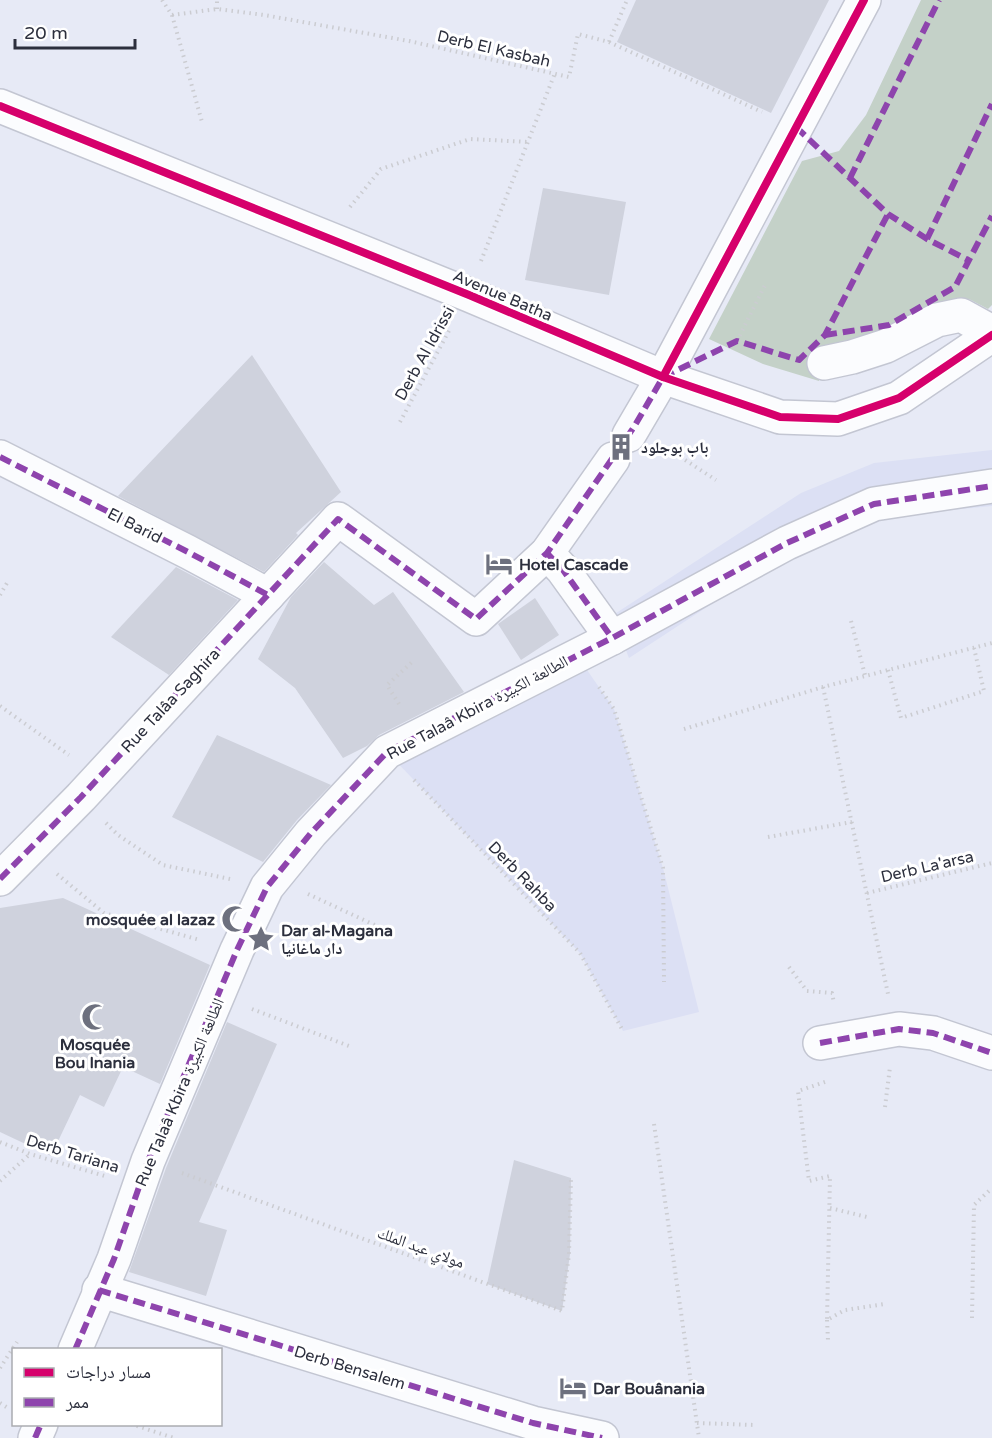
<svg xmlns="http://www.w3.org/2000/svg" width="992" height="1438" font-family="'Varela Round','Noto Naskh Arabic',sans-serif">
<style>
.built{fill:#dce0f4}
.green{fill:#c4d1c8}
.building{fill:#cfd2dd}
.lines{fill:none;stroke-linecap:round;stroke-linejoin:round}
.minor-casing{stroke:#c3c6d2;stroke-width:36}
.path{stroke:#cbccd1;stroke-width:4;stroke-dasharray:1.5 4.5;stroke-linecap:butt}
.minor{stroke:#fbfcfe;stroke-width:33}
.quiet{stroke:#8e44ad;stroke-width:6;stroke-dasharray:12 6;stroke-linecap:butt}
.cycleway-casing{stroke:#fff;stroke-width:11}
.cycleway{stroke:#d6006c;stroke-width:8}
.labels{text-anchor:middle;stroke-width:6;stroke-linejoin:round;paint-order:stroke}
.street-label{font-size:16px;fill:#2c2f3d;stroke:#fff}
.poi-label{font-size:16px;font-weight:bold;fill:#2c2f3d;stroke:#fff;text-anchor:start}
</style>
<rect width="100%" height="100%" fill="#e7eaf6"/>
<g class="built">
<polygon points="992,450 992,506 851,520 817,535 629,658 622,640 593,628 801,493 874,463"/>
<polygon points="576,654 614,709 663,868 699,1012 623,1031 580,953 387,752"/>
</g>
<polygon class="green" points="921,0 992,0 992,305 988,309 969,299 896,328 819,353 819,381 763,364 709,339 802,161 839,151 866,115"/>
<g class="building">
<polygon points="636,0 829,0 771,113 617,42"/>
<polygon points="543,188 626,202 609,295 525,280"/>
<polygon points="252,355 341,492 296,533 298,535 264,572 118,496"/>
<polygon points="324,562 374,605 393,592 464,692 379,735 367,746 343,758 295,688 258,659 291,597"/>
<polygon points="176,567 238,600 169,675 111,637"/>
<polygon points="535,598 559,635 521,660 498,624"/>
<polygon points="217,735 331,785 297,820 263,862 172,817"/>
<polygon points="63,898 210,965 160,1084 123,1067 104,1107 80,1095 51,1156 0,1132 0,908"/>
<polygon points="227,1022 277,1044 199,1222 227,1230 206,1296 129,1272 166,1168"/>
<polygon points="514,1160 571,1178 570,1254 562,1311 487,1284"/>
</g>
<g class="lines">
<defs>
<g id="minor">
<polyline points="0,106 469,295 663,377 780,417 838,419 899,398 992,335"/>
<polyline points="824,363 852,357 886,346 937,320 961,315 992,332"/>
<polyline points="629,435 663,377 864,0"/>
<polyline points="0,457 188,552 268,595"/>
<polyline points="547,553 563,570 612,638"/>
<polyline points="0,879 81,797 338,519 476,619 547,553 613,459"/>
<polyline points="820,1043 899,1029 933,1033 992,1053"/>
<polyline points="99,1290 533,1423 602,1438"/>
<polyline points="75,1350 114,1259 148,1161 237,950 267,887 311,833 387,752 612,638 787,543 874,504 992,486"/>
<polyline points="35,1438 41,1424"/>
</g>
</defs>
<use href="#minor" class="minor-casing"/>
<g class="path">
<polyline points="162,0 172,15 202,122"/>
<polyline points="217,9 217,0"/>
<polyline points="172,15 217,9 264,15 409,41 569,77 578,34 609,42 762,112"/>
<polyline points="609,42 627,0"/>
<polyline points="350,207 381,169 470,139 528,142"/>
<polyline points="481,261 555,73"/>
<polyline points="737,341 765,285"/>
<polyline points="400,422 451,327"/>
<polyline points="665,447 716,480"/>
<polyline points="0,595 7,583"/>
<polyline points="851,621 865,675"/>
<polyline points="888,670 901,718 984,691 974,648"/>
<polyline points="599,687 614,709 663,868 664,982"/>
<polyline points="823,687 888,994"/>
<polyline points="399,704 387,685 412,662"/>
<polyline points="0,706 69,755"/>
<polyline points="684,729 823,687 992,643"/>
<polyline points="414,780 580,953 623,1031"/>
<polyline points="106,823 118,835 163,865 230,879"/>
<polyline points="768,837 852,822"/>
<polyline points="57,874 104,913 200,940"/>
<polyline points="867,893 992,863"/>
<polyline points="308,894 381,928"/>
<polyline points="789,967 807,991 832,993 834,1003"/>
<polyline points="252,1009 349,1046"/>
<polyline points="825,1082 798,1091 809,1181 830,1176 827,1320 845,1310 885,1304"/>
<polyline points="885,1107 890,1067"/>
<polyline points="654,1124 699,1438"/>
<polyline points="0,1142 30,1154 105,1176"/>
<polyline points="182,1173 562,1311 569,1254 571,1178"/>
<polyline points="0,1181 30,1154"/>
<polyline points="830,1208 867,1217"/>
<polyline points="972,1318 974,1205 992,1188"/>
<polyline points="827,1320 828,1340"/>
<polyline points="0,1368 17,1342"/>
<polyline points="0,1403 8,1408"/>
<polyline points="697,1423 756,1425"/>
<polyline points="131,1424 174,1438"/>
</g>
<use href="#minor" class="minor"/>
<g class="quiet">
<polyline points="796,127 888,214 927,239 968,260"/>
<polyline points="850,178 939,0"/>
<polyline points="927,239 992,104"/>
<polyline points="825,335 889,325 955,287 992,216"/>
<polyline points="0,457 188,552 268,595"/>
<polyline points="547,553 563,570 612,638"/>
<polyline points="0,879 81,797 338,519 476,619 547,553 634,427 663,377 737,341 799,360 825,335 888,214"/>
<polyline points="820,1043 899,1029 933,1033 992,1053"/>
<polyline points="99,1290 533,1423 602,1438"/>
<polyline points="75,1350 114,1259 148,1161 237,950 267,887 311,833 387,752 612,638 787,543 874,504 992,486"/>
<polyline points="35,1438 41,1424"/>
</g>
<defs>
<g id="cycleway">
<polyline points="0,106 469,295 663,377 780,417 838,419 899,398 992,335"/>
<polyline points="663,377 864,0"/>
</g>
</defs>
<use href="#cycleway" class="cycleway-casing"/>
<use href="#cycleway" class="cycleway"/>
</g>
<defs>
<symbol id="building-bare" viewBox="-9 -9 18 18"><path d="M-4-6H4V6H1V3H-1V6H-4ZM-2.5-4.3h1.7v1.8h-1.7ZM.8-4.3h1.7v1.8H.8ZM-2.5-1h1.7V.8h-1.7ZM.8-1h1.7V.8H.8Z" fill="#6d707e" stroke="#fff" stroke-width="2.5" paint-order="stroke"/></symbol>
<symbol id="hotel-bare" viewBox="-9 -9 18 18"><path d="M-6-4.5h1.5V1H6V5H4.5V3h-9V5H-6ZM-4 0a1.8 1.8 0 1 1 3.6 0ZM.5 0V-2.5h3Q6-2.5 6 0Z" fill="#6d707e" stroke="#fff" stroke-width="2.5" paint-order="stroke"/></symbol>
<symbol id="mosque-bare" viewBox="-9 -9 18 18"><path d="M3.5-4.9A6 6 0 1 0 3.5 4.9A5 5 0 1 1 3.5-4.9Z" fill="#6d707e" stroke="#fff" stroke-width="2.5" paint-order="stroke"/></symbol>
<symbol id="sight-bare" viewBox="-9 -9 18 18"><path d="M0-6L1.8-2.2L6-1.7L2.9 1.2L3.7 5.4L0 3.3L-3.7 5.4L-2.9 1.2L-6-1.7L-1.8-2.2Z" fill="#6d707e" stroke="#fff" stroke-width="2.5" paint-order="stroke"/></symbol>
</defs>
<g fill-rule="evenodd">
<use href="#building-bare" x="602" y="428" width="38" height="38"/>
<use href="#hotel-bare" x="480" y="545" width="38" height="38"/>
<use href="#mosque-bare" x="216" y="900" width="38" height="38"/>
<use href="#sight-bare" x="242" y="920" width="38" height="38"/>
<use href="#mosque-bare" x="76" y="998" width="38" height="38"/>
<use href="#hotel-bare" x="554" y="1369" width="38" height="38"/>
</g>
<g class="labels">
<g class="street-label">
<text transform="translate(494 48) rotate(13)" y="6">Derb El Kasbah</text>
<text transform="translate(503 295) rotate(23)" y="6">Avenue Batha</text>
<text transform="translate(424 353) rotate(-61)" y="6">Derb Al Idrissi</text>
<text transform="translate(135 525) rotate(27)" y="6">El Barid</text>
<text transform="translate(170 700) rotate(-47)" y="6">Rue Talâa Saghira</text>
<text transform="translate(477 707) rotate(-28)" y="6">Rue Talaâ Kbira الطالعة الكبيرة</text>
<text transform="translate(927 866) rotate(-13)" y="6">Derb La'arsa</text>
<text transform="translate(523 876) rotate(46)" y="6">Derb Rahba</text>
<text transform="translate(179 1092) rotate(-67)" y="6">Rue Talaâ Kbira الطالعة الكبيرة</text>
<text transform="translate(73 1153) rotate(17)" y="6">Derb Tariana</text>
<text transform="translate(421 1247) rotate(20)" y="6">مولاي عبد الملك</text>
<text transform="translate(350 1367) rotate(17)" y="6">Derb Bensalem</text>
</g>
<g class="poi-label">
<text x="641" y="453">باب بوجلود</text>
<text x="519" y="570">Hotel Cascade</text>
<text x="215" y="925" text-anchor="end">mosquée al lazaz</text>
<text x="281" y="936">Dar al-Magana<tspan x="281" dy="18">دار ماغانيا</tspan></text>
<text x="95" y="1050" text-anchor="middle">Mosquée<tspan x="95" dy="18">Bou Inania</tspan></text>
<text x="593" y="1394">Dar Bouânania</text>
</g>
</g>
<rect x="12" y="1348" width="210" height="78" fill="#ffffff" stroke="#abacb1" stroke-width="1.5"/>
<rect x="24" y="1368" width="30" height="9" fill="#d6006c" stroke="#abacb1" stroke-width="1.5"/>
<text x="66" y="1378" font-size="18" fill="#2c2f3d">مسار دراجات</text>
<rect x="24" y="1398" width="30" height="9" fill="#8e44ad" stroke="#abacb1" stroke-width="1.5"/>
<text x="66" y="1408" font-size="18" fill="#2c2f3d">ممر</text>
<path d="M15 39v9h120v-9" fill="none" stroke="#2c2f3d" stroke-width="3"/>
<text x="24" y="39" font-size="18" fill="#2c2f3d" stroke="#ffffff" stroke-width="4.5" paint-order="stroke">20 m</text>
</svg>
